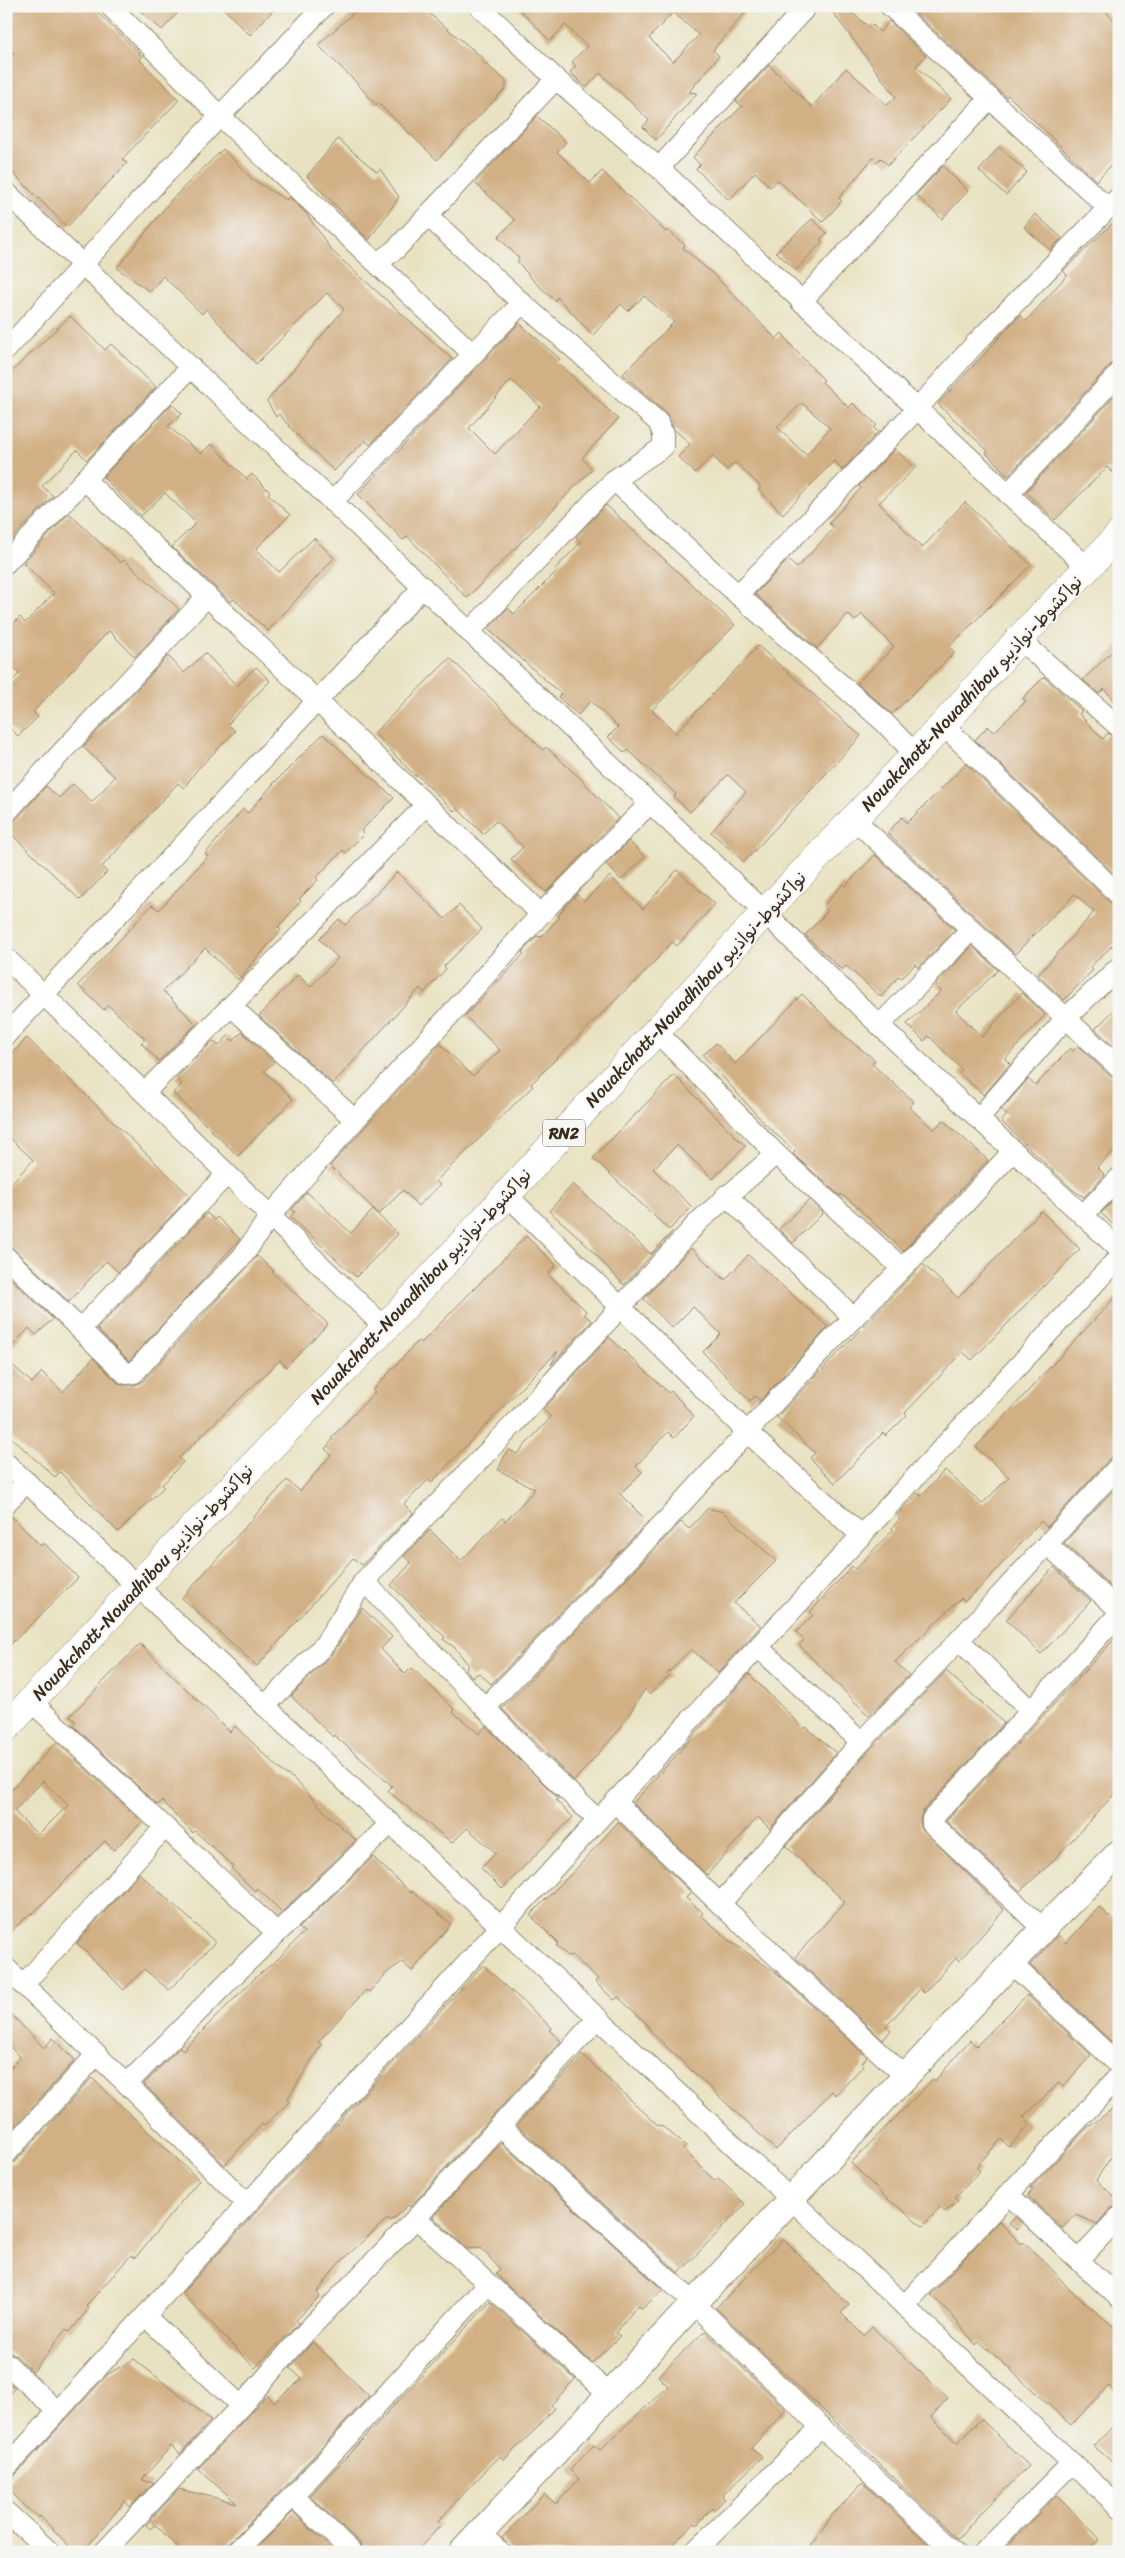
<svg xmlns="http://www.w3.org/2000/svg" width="1125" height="2558" font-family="Sriracha,'Playpen Sans Arabic',sans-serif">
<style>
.building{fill:#d2b085;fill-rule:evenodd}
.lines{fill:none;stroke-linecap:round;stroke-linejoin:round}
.minor-casing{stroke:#928670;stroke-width:22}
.tertiary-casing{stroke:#928670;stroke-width:28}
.trunk-casing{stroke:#928670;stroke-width:29}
.minor{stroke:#fff;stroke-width:20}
.tertiary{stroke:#fff;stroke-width:26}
.trunk{stroke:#fff;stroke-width:28}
.labels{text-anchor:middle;stroke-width:4;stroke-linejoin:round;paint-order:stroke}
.shield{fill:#f6f6f2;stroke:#73675e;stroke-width:1}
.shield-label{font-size:16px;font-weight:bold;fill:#3b2a1e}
.street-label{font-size:18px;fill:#3b2a1e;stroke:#f6f6f2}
</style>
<rect width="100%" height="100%" fill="#f6f6f2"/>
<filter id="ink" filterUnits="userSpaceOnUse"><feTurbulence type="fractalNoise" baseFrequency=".02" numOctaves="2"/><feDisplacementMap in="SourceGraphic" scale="10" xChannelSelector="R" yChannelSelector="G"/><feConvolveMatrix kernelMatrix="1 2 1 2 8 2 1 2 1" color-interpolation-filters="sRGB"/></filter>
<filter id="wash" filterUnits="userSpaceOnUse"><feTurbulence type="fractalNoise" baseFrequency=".0096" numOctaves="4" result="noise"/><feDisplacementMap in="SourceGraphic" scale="20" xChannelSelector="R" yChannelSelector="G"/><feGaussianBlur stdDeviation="1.12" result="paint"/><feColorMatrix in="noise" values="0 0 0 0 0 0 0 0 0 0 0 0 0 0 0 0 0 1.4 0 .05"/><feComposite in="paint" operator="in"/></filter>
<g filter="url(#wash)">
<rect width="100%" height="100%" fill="#e9e2c2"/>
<g id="blocks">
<g class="building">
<polygon points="6,6 91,6 142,56 139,59 179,100 122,159 127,163 67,227 6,166 6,62 14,53 6,46"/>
<polygon points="135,6 184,6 162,30"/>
<polygon points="221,6 277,6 250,35"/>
<polygon points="361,6 420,6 483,58 481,60 506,81 506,88 437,160 378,103 376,105 354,80 318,45"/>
<path d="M516,6H751L713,50L719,56L689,92L697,93L656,140L643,127L649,120L600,73L586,88L570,72L576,66L572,62L587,46L565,25L550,41ZM673,12L699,35L673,62L649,38Z"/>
<polygon points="828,6 844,6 870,28 873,25 880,32 889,21 926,56 916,66 951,99 888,165 881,158 877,162 873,158 839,198 842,201 823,222 778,180 770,187 755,172 729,200 696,169 700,165 693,157 742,106 736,101 769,65 812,107 846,68 887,105 896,97"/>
<polygon points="908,6 1100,6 1119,25 1119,157 1096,181 1008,95 1006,97"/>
<path d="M537,116L566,142L557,152L590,183L602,171L666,232L667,230L685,245L683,248L715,276L776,339L782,333L794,349L824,380L822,382L849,408L853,403L877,425L874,428L878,432L842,470L834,461L783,514L758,489L761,487L735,462L727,470L712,456L695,473L678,457L690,444L674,429L666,413L623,374L674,322L644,296L628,311L621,304L593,335L557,297L555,301L532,279L517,261L519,258L498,237L515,220L475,183ZM802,403L830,428L806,455L777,427Z"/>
<polygon points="338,139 377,172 380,169 399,197 369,240 307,176"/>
<polygon points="999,147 1027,172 1006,195 979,171"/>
<polygon points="223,149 252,179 286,200 289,197 306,213 332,251 452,359 370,445 365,440 334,471 295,433 279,414 276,417 267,401 344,309 327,293 256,364 206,309 202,314 163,276 150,292 117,268 172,199"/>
<polygon points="943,166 968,191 942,219 916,195"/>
<polygon points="1035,214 1062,238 1050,250 1024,227"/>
<polygon points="1119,217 1119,361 1110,365 1008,476 986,453 988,451 938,404 1020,315 1026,321 1067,275 1063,271"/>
<polygon points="812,219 827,233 821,239 822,242 796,270 776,252"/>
<polygon points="70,316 105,350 111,344 156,387 87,460 77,450 42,486 53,496 6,545 6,377"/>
<path d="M519,323L560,359L557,362L618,419L582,458L592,469L467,598L407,536L403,540L358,494ZM511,380L540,406L495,454L469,428Z"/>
<polygon points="1119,391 1119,478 1107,467 1055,520 1026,492"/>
<polygon points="172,404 182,414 168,426 201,454 211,444 247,479 252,474 270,492 268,494 290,515 256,549 279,572 314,538 334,558 268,631 234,599 231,602 172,547 196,523 165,493 141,516 103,477"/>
<polygon points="895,449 915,468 879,503 922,548 965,502 1031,565 949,647 955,652 892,714 857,683 894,647 862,614 855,621 848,614 817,648 755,594 788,560 797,568 834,528 829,523 861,488 859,486"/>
<polygon points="606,505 735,625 652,710 676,733 758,646 861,736 744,862 711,832 746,792 728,775 690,812 674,797 676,794 628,750 625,753 608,737 618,727 591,701 578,715 558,697 561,694 488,629 508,608 514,614 557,571 555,569 581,542 576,537"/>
<polygon points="69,513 121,563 124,560 179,609 135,657 109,631 33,712 38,717 18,736 6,724 6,687 20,673 6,661 6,631 20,617 25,623 54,593 23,563"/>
<polygon points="1119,645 1119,705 1104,689 1099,694 1083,680"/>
<polygon points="205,653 237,686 256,667 270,681 228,724 235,731 195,772 184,788 178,783 102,867 107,872 80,900 6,829 6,826 15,821 46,786 59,798 73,784 92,802 115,777 83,747 168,656 184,673"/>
<polygon points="450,658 543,750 546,747 579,777 618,818 546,892 511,859 523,847 496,821 483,834 457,808 454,811 417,775 415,776 374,733"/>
<polygon points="1044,677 1082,711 1079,714 1103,739 1108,733 1119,739 1119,878 975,740 988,726 994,732 1026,701 1023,698"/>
<polygon points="323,734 394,798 361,831 364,834 345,853 343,850 316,878 318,880 299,899 301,901 278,927 281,930 238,980 205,948 163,991 196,1024 159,1061 141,1043 145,1039 108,1005 104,1010 78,985 152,905 159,910 208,856 205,854 243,809 248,813 274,783"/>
<polygon points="966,764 1111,904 1119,907 1119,939 1090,967 1093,970 1064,1000 1038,975 1094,912 1075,894 1015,954 887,833 902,817 907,823"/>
<polygon points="629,841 645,857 621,880 606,864"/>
<polygon points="875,855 955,930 918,968 915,964 902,978 899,976 881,997 846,966 842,970 805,935 828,911 823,906 843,884 845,886"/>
<polygon points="677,870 715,904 677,946 672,942 635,983 634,982 554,1061 531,1084 533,1086 436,1181 440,1185 418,1206 403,1190 379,1214 330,1166 440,1044 473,1076 500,1050 465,1016 524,954 522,952 537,936 541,937 560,917 558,916 563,909 577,894 584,901 610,876 643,909"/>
<polygon points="397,872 445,919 459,905 482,929 444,966 446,969 424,993 420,988 333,1084 259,1016 298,975 310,987 338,958 319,939 339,919 345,925"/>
<polygon points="972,946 998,970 956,1011 982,1037 1022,993 1045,1015 1005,1059 1010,1064 984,1095 959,1073 962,1070 929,1036 924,1041 907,1024 941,991 935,985"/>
<polygon points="802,994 847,1038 875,1060 872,1064 914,1102 909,1107 934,1130 943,1120 988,1160 903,1251 852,1202 841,1194 840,1196 793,1154 795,1152 764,1123 703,1055 716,1043 735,1064"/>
<polygon points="1119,1005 1119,1051 1095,1029"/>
<polygon points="242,1032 274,1062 264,1071 293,1099 238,1156 173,1093 182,1084 176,1078 213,1041 219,1046 228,1036 233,1041"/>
<polygon points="27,1038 190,1196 118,1272 106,1261 69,1302 6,1242 6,1189 33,1160 6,1134 6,1060"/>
<polygon points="1078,1046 1111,1077 1119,1080 1119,1145 1097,1167 1105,1175 1084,1197 1073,1190 1001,1121 1007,1115 1001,1110 1028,1079 1035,1085 1038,1083 1070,1048 1073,1051"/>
<polygon points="674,1075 745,1146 713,1179 677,1145 653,1169 692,1207 669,1230 593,1158"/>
<polygon points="573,1184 651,1254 673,1231 624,1285 581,1239 549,1211"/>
<polygon points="307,1192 351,1233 373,1210 398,1234 356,1277 290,1217 295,1212 292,1209"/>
<polygon points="1119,1195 1119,1230 1101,1213"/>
<polygon points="809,1200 823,1213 793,1243 779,1229"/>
<polygon points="1041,1211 1080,1249 972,1360 963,1352 905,1413 907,1415 886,1436 883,1433 835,1483 810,1458 815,1453 777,1417 923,1264 958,1298"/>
<polygon points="207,1213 214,1220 217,1217 240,1239 129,1361 97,1329"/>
<polygon points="526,1236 556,1265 548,1274 586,1311 584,1314 592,1321 551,1365 558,1351 521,1388 431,1483 428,1480 404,1504 413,1513 362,1565 353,1558 257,1666 182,1598 287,1480 300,1491 331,1455 325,1449 333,1439 331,1438 375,1392 373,1390 418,1341 421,1343"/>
<polygon points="691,1248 725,1280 748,1255 828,1327 760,1401 755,1396 750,1401 703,1352 721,1334 693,1307 672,1328 644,1299"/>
<polygon points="257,1256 274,1271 272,1272 328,1324 286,1367 280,1360 204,1433 179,1458 183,1462 162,1485 164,1487 118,1532 60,1472 55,1477 6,1433 6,1359 32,1383 42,1372 63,1392 93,1358 118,1383 123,1385 136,1385 143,1381"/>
<polygon points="6,1274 53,1319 36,1335 29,1328 6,1353"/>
<polygon points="1119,1293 1119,1454 1110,1458 1047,1527 1041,1521 979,1589 964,1601 961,1598 895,1662 909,1675 869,1716 799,1645 804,1640 796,1632 813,1615 810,1612 852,1566 855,1569 893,1530 892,1528 900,1519 897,1515 918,1493 921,1496 945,1470 982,1504 1009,1477 976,1447"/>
<polygon points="609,1337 669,1393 671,1391 694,1416 674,1438 668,1432 636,1466 642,1472 620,1494 648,1522 491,1684 479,1673 472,1677 466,1670 468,1664 454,1647 443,1639 445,1637 391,1585 411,1563 404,1556 430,1530 461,1561 502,1518 506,1521 535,1489 498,1470 508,1449 517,1454 551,1417 543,1410"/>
<polygon points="1119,1484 1119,1594 1064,1543"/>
<polygon points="708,1508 723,1512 776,1561 734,1603 761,1626 718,1673 691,1649 667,1674 669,1676 649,1694 645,1689 619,1730 574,1781 502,1709 681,1522 689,1529"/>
<polygon points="9,1514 41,1546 44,1543 78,1578 6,1649 6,1515"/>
<polygon points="1054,1567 1091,1601 1041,1654 1006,1620"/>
<polygon points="362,1608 392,1637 381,1649 405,1674 412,1668 455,1710 453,1712 479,1734 486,1726 558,1798 556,1801 573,1817 502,1889 481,1868 496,1853 467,1828 452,1843 388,1791 392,1786 334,1735 333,1737 291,1696 333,1653"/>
<polygon points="1119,1634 1119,1789 1050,1864 1020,1891 946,1821"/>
<polygon points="140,1644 230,1732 235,1726 284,1773 294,1779 329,1816 356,1840 282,1912 257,1888 255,1891 231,1868 233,1866 195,1831 193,1833 162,1801 158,1805 73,1725 76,1722 70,1716"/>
<polygon points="946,1671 1004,1723 923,1811 920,1819 921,1828 1004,1910 959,1961 956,1958 924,1993 920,1989 886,2026 891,2030 883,2040 795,1957 845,1902 786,1846 870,1750"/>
<polygon points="749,1674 804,1729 806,1727 836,1753 770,1829 758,1817 707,1875 633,1803"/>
<path d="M57,1742L142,1822L114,1850L105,1841L32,1914L31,1913L6,1936V1795ZM43,1781L68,1805L38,1835L14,1811Z"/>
<polygon points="618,1822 691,1892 686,1898 703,1913 701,1915 730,1941 779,1975 867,2057 862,2063 864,2065 836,2095 832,2091 776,2150 653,2034 644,2021 618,1997 614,2000 595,1982 598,1979 571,1955 569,1957 556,1945 558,1943 530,1915 578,1867"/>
<polygon points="373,1857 411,1893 412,1891 451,1924 412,1971 402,1962 389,1971 369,1992 366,1990 318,2042 321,2045 287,2100 289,2102 264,2126 262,2124 225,2165 144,2084 180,2047 183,2050 255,1978 279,1958 304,1932 299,1928"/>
<polygon points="139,1873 215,1942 169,1990 144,1969 124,1990 77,1943"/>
<polygon points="1099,1907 1119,1926 1118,2048 1030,1965 1058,1935 1066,1943"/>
<polygon points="483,1965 552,2028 549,2030 561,2041 410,2207 408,2205 392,2220 386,2220 337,2265 317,2293 320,2296 296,2320 299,2323 255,2368 182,2293"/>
<polygon points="1027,1995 1091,2055 1063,2087 1059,2083 1023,2117 1030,2124 1009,2147 1001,2139 976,2167 980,2171 955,2197 958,2201 945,2212 940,2207 923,2226 885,2197 851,2163 933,2079 935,2081 970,2040 976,2046"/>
<polygon points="6,2009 44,2048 53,2038 75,2060 6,2136 6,2073 20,2057 6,2043"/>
<polygon points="582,2055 659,2126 661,2125 686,2146 683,2149 715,2181 718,2178 745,2204 679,2273 517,2125"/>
<polygon points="92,2078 199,2180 135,2258 131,2255 86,2306 89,2308 70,2332 66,2329 33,2372 14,2354 6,2351 6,2166 15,2162"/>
<polygon points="1119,2104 1119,2159 1111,2157 1096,2180 1119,2201 1119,2205 1110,2209 1097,2224 1076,2215 1062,2228 1028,2196 1033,2189 1031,2188 1086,2129"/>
<polygon points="501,2143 663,2290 643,2308 637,2306 616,2333 620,2336 592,2363 507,2285 496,2273 500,2269 481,2248 467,2249 433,2217"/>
<polygon points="1015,2217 1023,2224 1017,2230 1009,2224"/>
<polygon points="999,2221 1021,2244 1023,2242 1046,2263 1070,2290 1119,2331 1119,2396 1109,2386 1071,2425 979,2341 976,2345 951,2314 931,2295"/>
<polygon points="783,2239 849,2305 841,2313 864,2336 872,2327 948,2398 931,2417 957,2443 981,2419 1029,2466 977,2517 958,2539 716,2308"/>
<polygon points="490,2302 575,2379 551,2405 554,2408 538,2427 504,2460 500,2456 459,2498 438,2522 441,2525 416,2552 364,2552 360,2543 310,2496"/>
<polygon points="705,2331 786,2410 751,2448 762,2457 722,2496 725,2499 714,2510 712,2508 697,2525 694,2523 665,2552 513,2552 502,2538 544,2494 556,2504 579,2479 570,2470 594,2445 600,2450 668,2386 658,2376"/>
<polygon points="313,2342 369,2396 286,2486 228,2544 224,2552 181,2552 158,2527 155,2525 150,2529 146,2525 179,2489 237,2503 198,2469 267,2395 274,2402 302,2379 290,2368"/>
<polygon points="134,2359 211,2420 180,2454 171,2446 142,2480 153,2483 130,2507 125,2501 83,2552 75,2552 40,2516 39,2518 22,2504 6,2485 108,2374"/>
<polygon points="6,2380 15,2388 6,2397"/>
<polygon points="1119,2420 1119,2468 1094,2446"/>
<polygon points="863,2483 936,2552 806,2552 833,2514"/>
<polygon points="1057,2495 1100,2539 1087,2552 1001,2552"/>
<polygon points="293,2512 334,2552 253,2552"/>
</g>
</g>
</g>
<g filter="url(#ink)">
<use href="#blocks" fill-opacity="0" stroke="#928670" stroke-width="1"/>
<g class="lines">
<defs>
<g id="minor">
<polyline points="110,6 220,116 473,354"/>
<polyline points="479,6 556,79 659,168 1088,568"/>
<polyline points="890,6 1108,208"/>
<polyline points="659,168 807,6"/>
<path d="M6,192L765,912C879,1029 1000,1138 1119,1249"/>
<polyline points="428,216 522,303 658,422 663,434 663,447 614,480 469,632"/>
<polyline points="377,263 396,249 556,79"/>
<polyline points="801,302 990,98"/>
<polyline points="6,350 137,204 324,6"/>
<polyline points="85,480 541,914"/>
<polyline points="614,480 738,595 884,722 915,754"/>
<polyline points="1008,494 1119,373"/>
<polyline points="332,502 522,303"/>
<polyline points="6,563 191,367"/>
<polyline points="738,595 917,409 975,344 1119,197"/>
<polyline points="1019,639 1119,727"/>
<polyline points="943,725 1119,895"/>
<path d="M6,813C72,739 141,670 207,596"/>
<polyline points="854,819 1119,1068"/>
<polyline points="6,958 385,1328"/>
<polyline points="231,1006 355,1120"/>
<polyline points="880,1025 971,930"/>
<polyline points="657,1032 776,1154 902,1268"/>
<polyline points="6,1035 423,587"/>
<polyline points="144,1093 231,1006 426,805"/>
<polyline points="978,1119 1065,1019 1119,967"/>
<polyline points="506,1194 747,1432 862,1536"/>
<polyline points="726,1195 854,1318"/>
<polyline points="1083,1215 1119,1178"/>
<polyline points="6,1257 126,1374 134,1373 192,1308 242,1257 270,1216 355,1120 541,914 650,803"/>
<polyline points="81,1328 227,1174"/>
<polyline points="6,1463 1119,2507"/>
<polyline points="6,1503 27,1482"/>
<polyline points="1047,1544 1119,1610"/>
<polyline points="364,1581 534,1759 598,1820"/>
<polyline points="959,1640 1031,1711"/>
<polyline points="759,1648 861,1742"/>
<polyline points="31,1701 277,1933"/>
<polyline points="265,1706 324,1645 364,1581 514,1424 699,1221 776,1154"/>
<polyline points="485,1708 673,1513 828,1344 958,1211 1013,1151"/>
<polyline points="615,1802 720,1904 906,2077"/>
<polyline points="720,1904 861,1742 959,1640 1119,1466"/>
<polyline points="1043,1929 932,1824 932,1819 1119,1614"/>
<polyline points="1011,1963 1119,2065"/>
<polyline points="6,1968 127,2084 247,2204"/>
<polyline points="23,1985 165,1827"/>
<polyline points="127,2084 243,1966 391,1823"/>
<polyline points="500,2126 693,2302 821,2427 954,2552"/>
<polyline points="6,2154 97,2054"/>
<polyline points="1008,2194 1119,2298"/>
<polyline points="416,2218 609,2394"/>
<polyline points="1079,2260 1119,2217"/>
<polyline points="904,2306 1119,2076"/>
<polyline points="145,2316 241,2406"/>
<polyline points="6,2363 57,2411"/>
<polyline points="6,2468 598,1820 1119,1257"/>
<polyline points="293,2496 352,2552"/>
<polyline points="6,2512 50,2552"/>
<polyline points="480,2533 500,2552"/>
<polyline points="104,2552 241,2406 305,2333 416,2218 598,2018"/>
<polyline points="236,2552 295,2494 488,2284"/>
<polyline points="694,2552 821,2427"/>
<polyline points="984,2552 1072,2463"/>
</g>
<polyline id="tertiary" points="462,2552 1043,1929 1119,1853"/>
<polyline id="trunk" points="6,1728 137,1586 385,1328 765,912 943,725 1019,639 1119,535"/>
</defs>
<use href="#minor" class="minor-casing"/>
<use href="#tertiary" class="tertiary-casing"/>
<use href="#trunk" class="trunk-casing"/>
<use href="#minor" class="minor"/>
<use href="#tertiary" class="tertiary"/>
<use href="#trunk" class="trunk"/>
</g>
</g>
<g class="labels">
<rect class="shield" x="543" y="1119.5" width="42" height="27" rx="4"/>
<g class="shield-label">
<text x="564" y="1139">RN2</text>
</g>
<g class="street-label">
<text transform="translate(972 693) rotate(-47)" y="6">Nouakchott-Nouadhibou نواكشوط-نواذيبو</text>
<text transform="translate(696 989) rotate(-47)" y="6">Nouakchott-Nouadhibou نواكشوط-نواذيبو</text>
<text transform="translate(421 1286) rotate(-47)" y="6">Nouakchott-Nouadhibou نواكشوط-نواذيبو</text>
<text transform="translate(143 1582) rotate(-47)" y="6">Nouakchott-Nouadhibou نواكشوط-نواذيبو</text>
</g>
</g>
<rect width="1125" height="2558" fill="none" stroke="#f6f6f2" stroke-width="25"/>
</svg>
